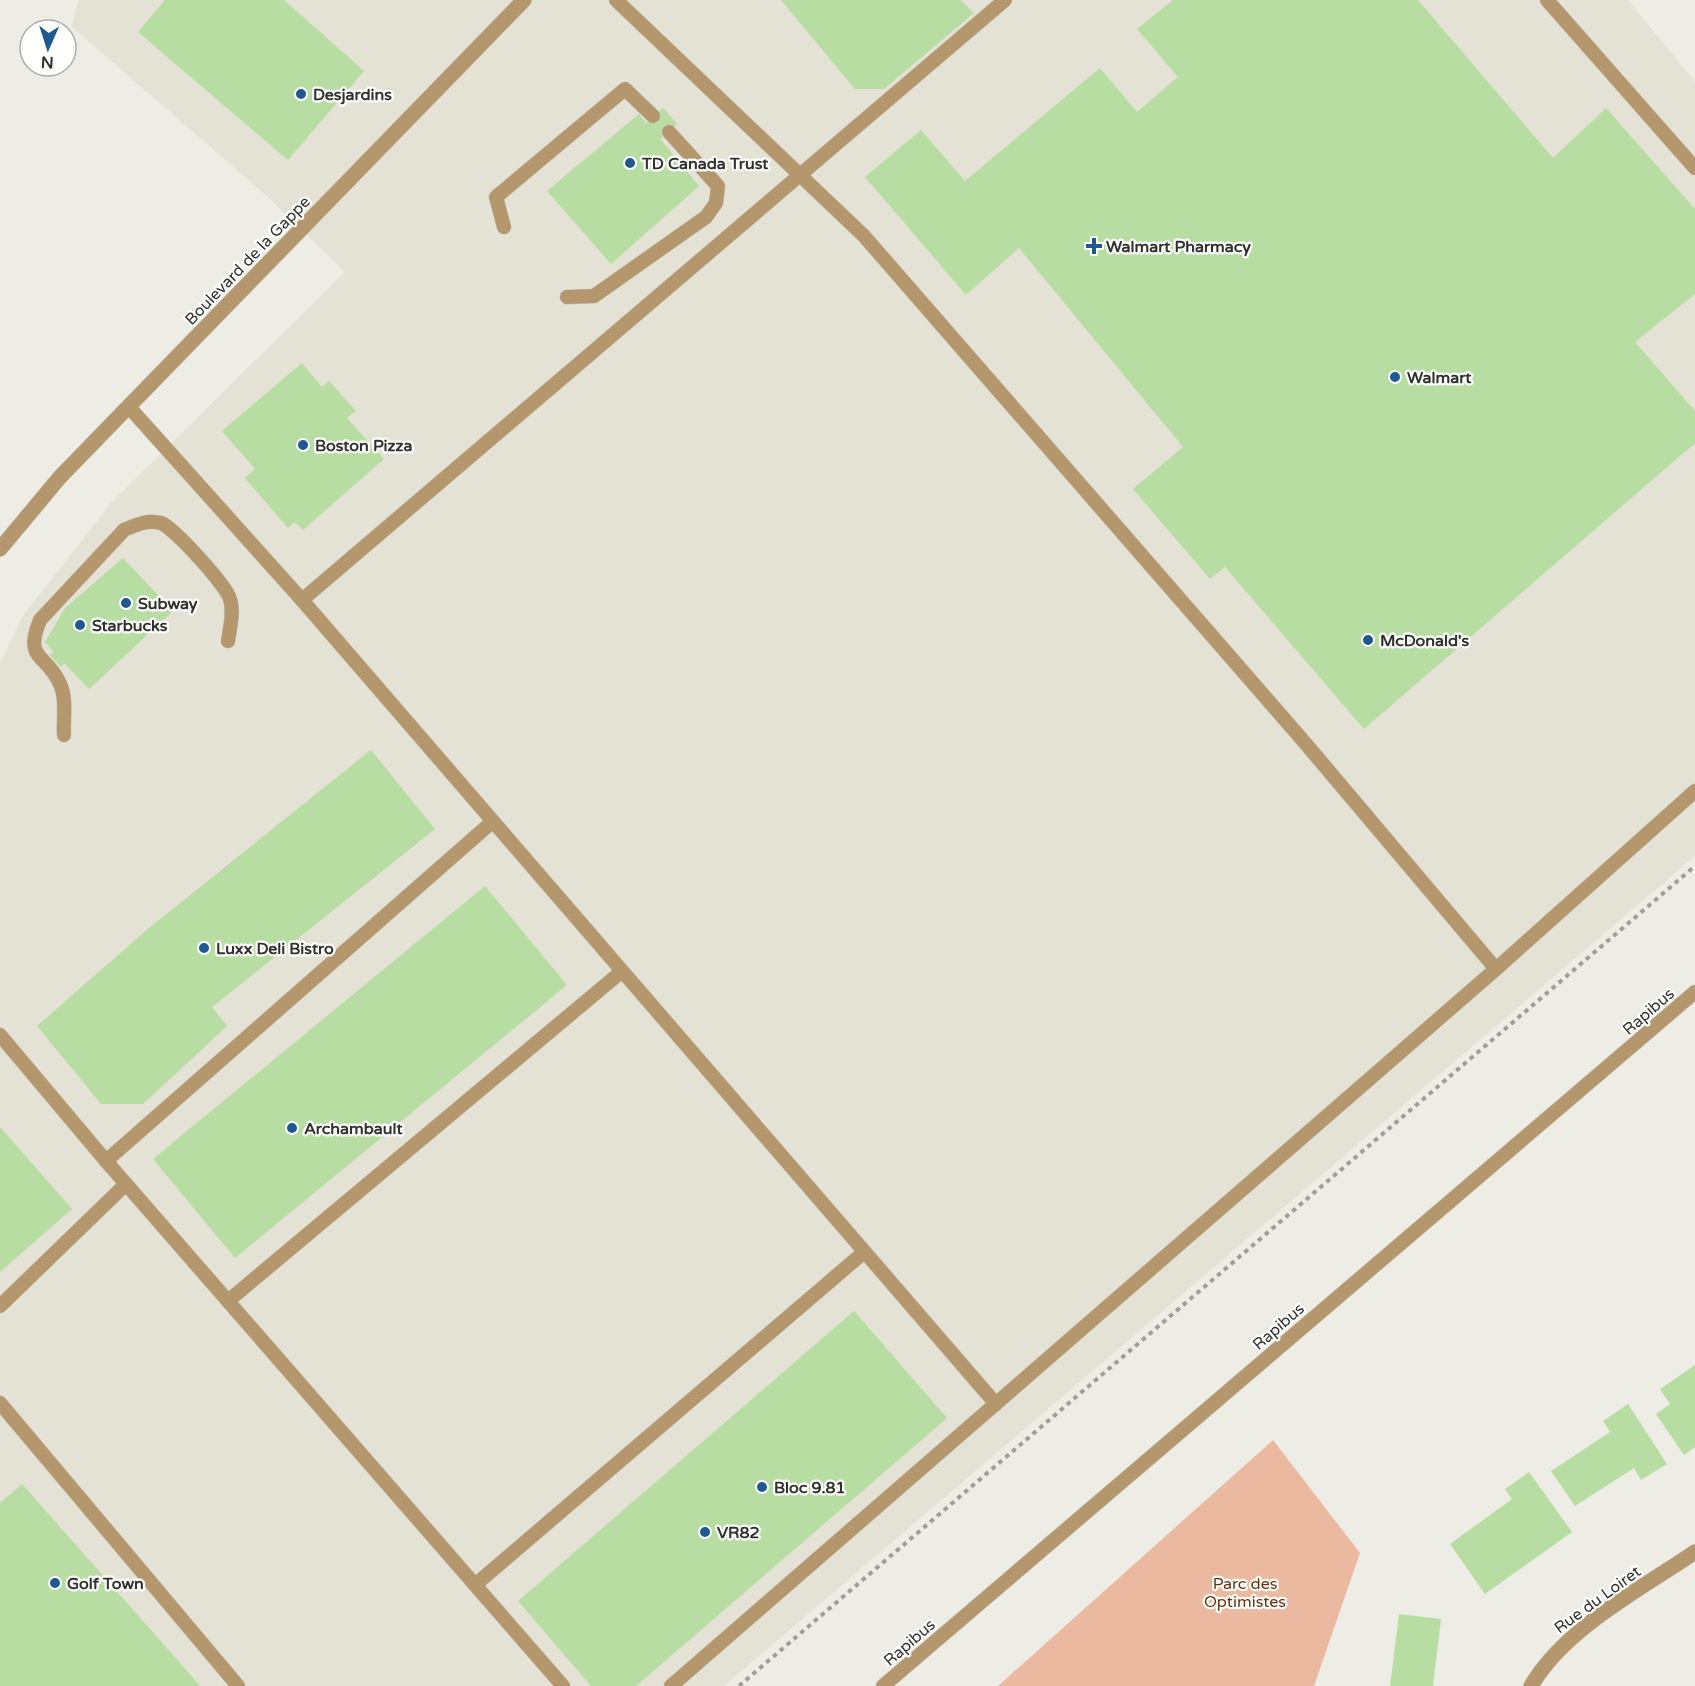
<svg xmlns="http://www.w3.org/2000/svg" width="1695" height="1686" font-family="'Varela Round',sans-serif">
<style>
.built{fill:#e3e2d5}
.green{fill:#ebb9a0}
.building{fill:#b8dda2}
.lines{fill:none;stroke-linecap:round;stroke-linejoin:round}
.service-casing{stroke:#cbcbc5;stroke-width:15}
.minor-casing{stroke:#cbcbc5;stroke-width:16}
.tertiary-casing{stroke:#cbcbc5;stroke-width:16}
.path{stroke:#9f9f9a;stroke-width:4;stroke-dasharray:4.5 4.5;stroke-linecap:butt}
.service{stroke:#b5976d;stroke-width:14}
.minor{stroke:#b5976d;stroke-width:15}
.tertiary{stroke:#b5976d;stroke-width:15}
.poi-dot{fill:#205990;stroke:#fffffe;stroke-width:2}
.labels{text-anchor:middle;stroke-width:4.5;stroke-linejoin:round;paint-order:stroke}
.poi-label{font-size:16px;font-weight:bold;fill:#31312e;stroke:#fffffe;text-anchor:start}
.street-label{font-size:16px;fill:#31312e;stroke:#fffffe}
.park-label{font-size:16px;fill:#6b300e;stroke:#fffffe}
</style>
<rect width="100%" height="100%" fill="#edede6"/>
<polygon class="built" points="78,0 1628,0 1695,82 1695,856 724,1686 0,1686 0,663 22,617 111,503 345,272 268,197 72,27"/>
<polygon class="green" points="1273,1440 1360,1553 1314,1686 998,1686"/>
<g class="building">
<polygon points="165,0 284,0 364,71 288,160 138,32"/>
<polygon points="781,0 960,0 974,13 884,89 855,89"/>
<polygon points="1173,0 1418,0 1553,158 1606,108 1695,209 1695,294 1635,342 1695,411 1695,443 1364,729 1225,567 1210,579 1133,489 1183,447 1019,248 966,295 865,177 921,130 965,181 1100,68 1137,112 1178,77 1137,29"/>
<polygon points="663,108 677,124 660,139 699,186 611,264 547,191 639,114 646,123"/>
<polygon points="302,363 322,387 329,381 356,411 347,418 384,459 303,530 295,522 288,528 245,478 255,469 222,431"/>
<polygon points="123,558 173,611 89,689 64,663 61,667 50,655 54,652 45,642 65,608"/>
<polygon points="371,750 435,829 212,1007 227,1026 143,1104 101,1104 37,1026 149,928"/>
<polygon points="485,886 567,985 235,1258 153,1159"/>
<polygon points="0,1127 72,1209 0,1272"/>
<polygon points="854,1311 947,1418 636,1686 591,1686 518,1601"/>
<polygon points="1695,1365 1695,1447 1684,1455 1656,1414 1670,1404 1660,1389"/>
<polygon points="1628,1404 1667,1464 1641,1480 1634,1468 1575,1506 1551,1471 1610,1432 1603,1421"/>
<polygon points="1529,1472 1572,1532 1485,1594 1450,1544 1512,1499 1505,1489"/>
<polygon points="22,1484 180,1663 200,1686 0,1686 0,1503"/>
<polygon points="1399,1614 1441,1619 1433,1686 1390,1686"/>
</g>
<g class="lines">
<defs>
<g id="service">
<polyline points="616,0 864,236 1306,744 1496,969"/>
<polyline points="1547,0 1695,168"/>
<polyline points="504,227 496,197 625,89 653,116"/>
<polyline points="567,297 594,296 706,217 716,203 718,186 669,132"/>
<polyline points="129,407 302,600 996,1404"/>
<polyline points="302,600 1005,0"/>
<path d="M64,735C63,720 67,698 60,684C47,653 23,661 40,620L124,530C136,525 148,519 161,523C173,527 227,586 230,599C234,612 230,628 228,641"/>
<polyline points="0,1035 106,1161 563,1686"/>
<polyline points="106,1161 492,822"/>
<polyline points="228,1301 621,972"/>
<polyline points="0,1306 126,1184"/>
<polyline points="0,1403 238,1686"/>
<polyline points="475,1585 863,1253"/>
<polyline points="671,1686 1496,969 1695,791"/>
<polyline points="883,1686 1695,992"/>
</g>
<path id="minor" d="M1531,1686C1565,1628 1641,1589 1695,1552"/>
<polyline id="tertiary" points="0,549 60,477 524,0"/>
</defs>
<use href="#service" class="service-casing"/>
<use href="#minor" class="minor-casing"/>
<use href="#tertiary" class="tertiary-casing"/>
<polyline class="path" points="739,1686 1695,866"/>
<use href="#service" class="service"/>
<use href="#minor" class="minor"/>
<use href="#tertiary" class="tertiary"/>
</g>
<g class="poi-dot">
<circle cx="301" cy="94" r="6"/>
<circle cx="630" cy="163" r="6"/>
<path d="M1091 237h6v6h6v6h-6v6h-6v-6h-6v-6h6z"/>
<circle cx="1395" cy="377" r="6"/>
<circle cx="303" cy="445" r="6"/>
<circle cx="126" cy="603" r="6"/>
<circle cx="80" cy="625" r="6"/>
<circle cx="1368" cy="640" r="6"/>
<circle cx="204" cy="948" r="6"/>
<circle cx="292" cy="1128" r="6"/>
<circle cx="762" cy="1487" r="6"/>
<circle cx="705" cy="1532" r="6"/>
<circle cx="55" cy="1583" r="6"/>
</g>
<g class="labels">
<g class="poi-label">
<text x="313" y="100">Desjardins</text>
<text x="642" y="169">TD Canada Trust</text>
<text x="1106" y="252">Walmart Pharmacy</text>
<text x="1407" y="383">Walmart</text>
<text x="315" y="451">Boston Pizza</text>
<text x="138" y="609">Subway</text>
<text x="92" y="631">Starbucks</text>
<text x="1380" y="646">McDonald's</text>
<text x="216" y="954">Luxx Deli Bistro</text>
<text x="304" y="1134">Archambault</text>
<text x="774" y="1493">Bloc 9.81</text>
<text x="717" y="1538">VR82</text>
<text x="67" y="1589">Golf Town</text>
</g>
<g class="street-label">
<text transform="translate(247 260) rotate(-46)" y="6">Boulevard de la Gappe</text>
<text transform="translate(1648 1011) rotate(-41)" y="6">Rapibus</text>
<text transform="translate(1278 1326) rotate(-41)" y="6">Rapibus</text>
<text transform="translate(1597 1599) rotate(-36)" y="6">Rue du Loiret</text>
<text transform="translate(909 1642) rotate(-41)" y="6">Rapibus</text>
</g>
<g class="park-label">
<text x="1245" y="1589">Parc des<tspan x="1245" dy="18">Optimistes</tspan></text>
</g>
</g>
<g transform="translate(48 48) rotate(183)"><circle r="28" fill="#fffffe" stroke="#adadab" stroke-width="1.5"/>
<path d="M0-4.5L10 22L0 15L-10 22Z" fill="#205990"/>
<text y="-9" font-size="16" font-weight="bold" text-anchor="middle" fill="#31312e">N</text>
</g>
</svg>
